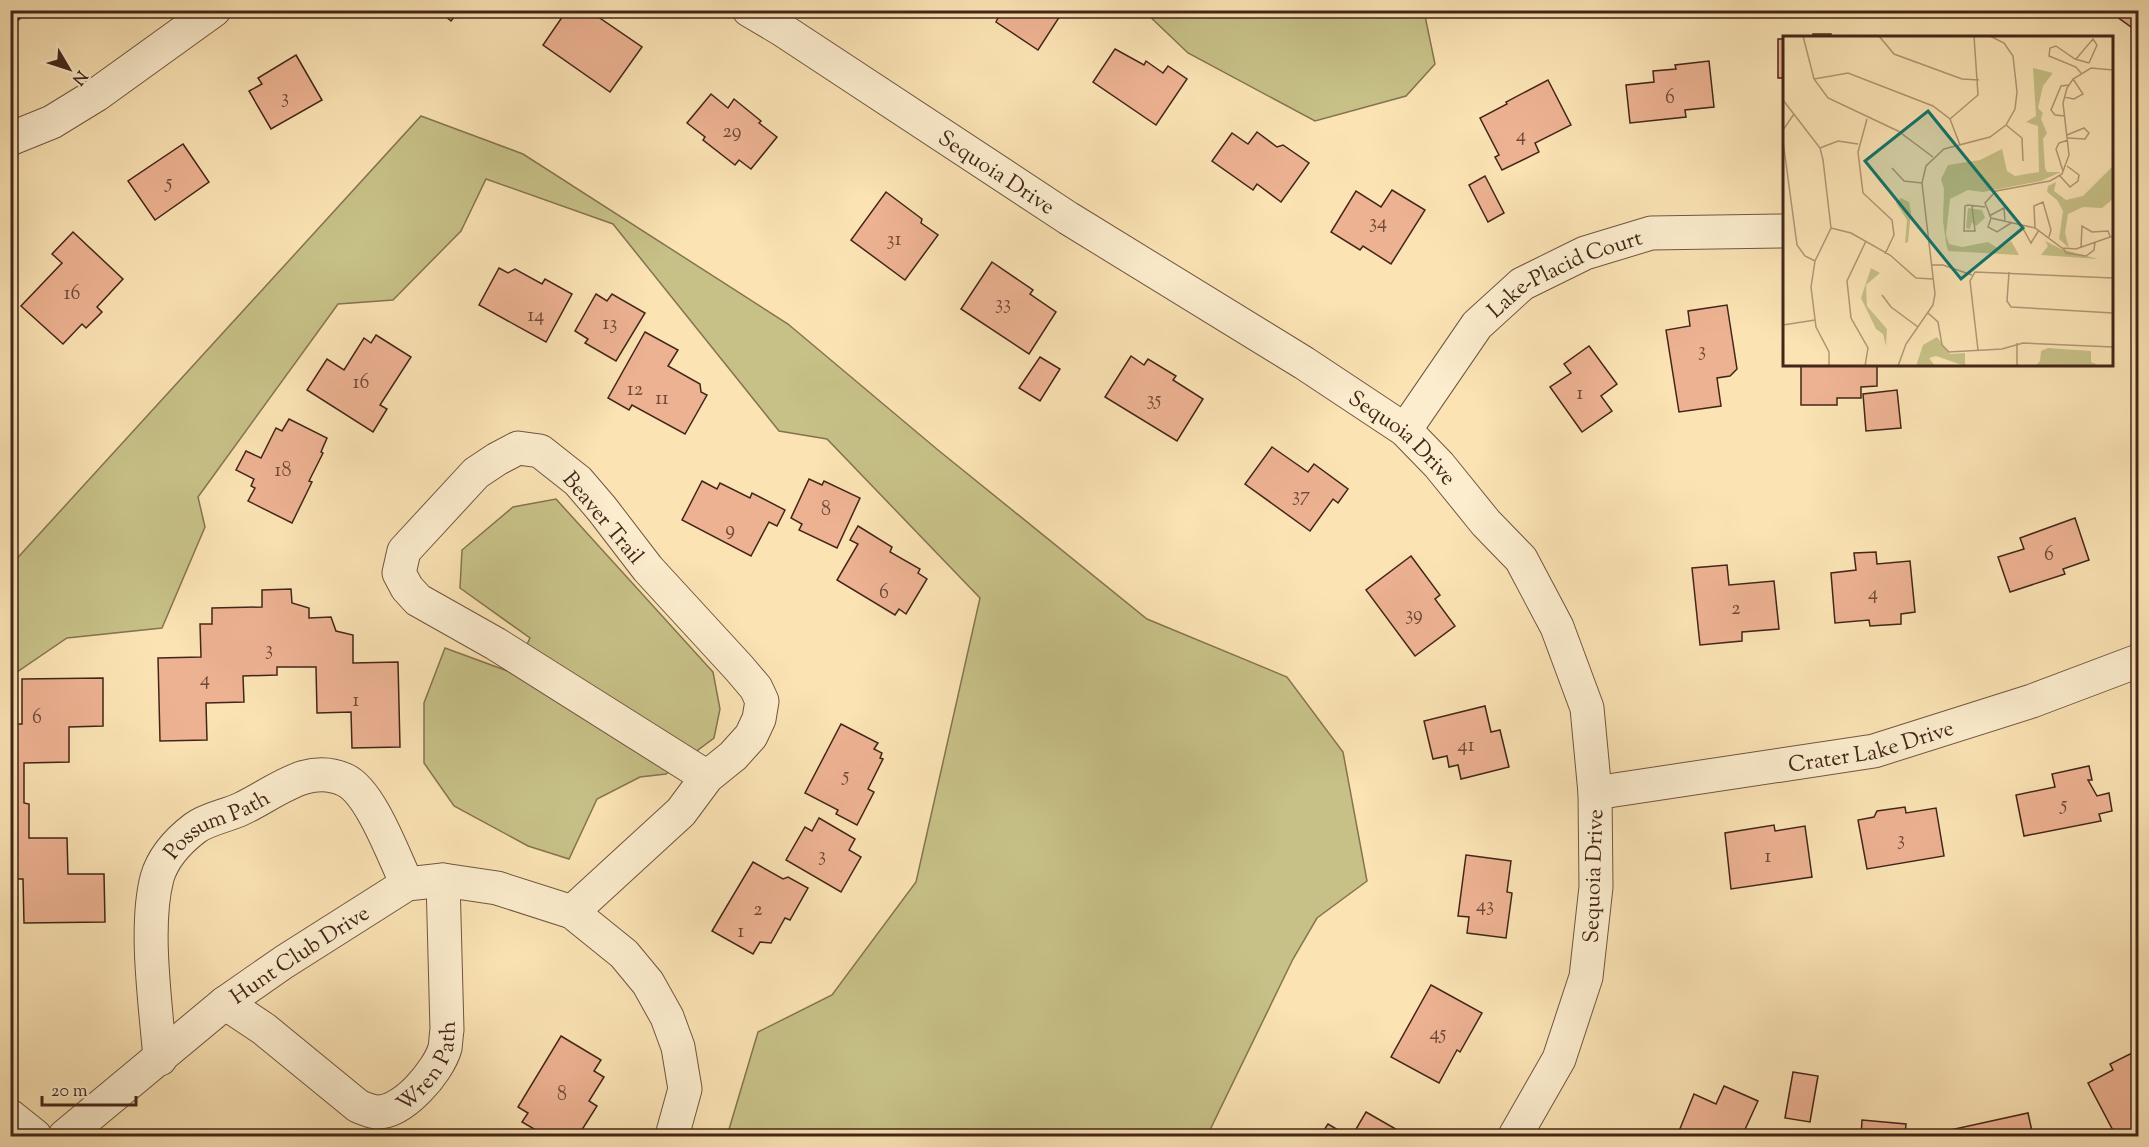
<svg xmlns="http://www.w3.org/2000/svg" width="2149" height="1147" font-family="'Sorts Mill Goudy',serif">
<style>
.green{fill:#c7c187;stroke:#857450;stroke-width:1.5}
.building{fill:#edb292;stroke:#432619;stroke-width:1.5}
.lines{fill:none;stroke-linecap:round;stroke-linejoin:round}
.minor-casing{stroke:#715540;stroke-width:35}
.minor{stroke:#fcedce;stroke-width:33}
.labels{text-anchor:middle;stroke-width:5;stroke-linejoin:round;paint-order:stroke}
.number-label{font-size:20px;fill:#6e4937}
.street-label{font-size:22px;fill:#432619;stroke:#fcedce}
.inset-road{fill:none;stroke:#b19776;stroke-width:1.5}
.view{fill:#0f766e;fill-opacity:0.15;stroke:#0f766e;stroke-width:3}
.inset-edge{fill:none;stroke:#432619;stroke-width:3}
</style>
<rect width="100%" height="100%" fill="#fbe3b4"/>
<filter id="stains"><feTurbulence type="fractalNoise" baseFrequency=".00333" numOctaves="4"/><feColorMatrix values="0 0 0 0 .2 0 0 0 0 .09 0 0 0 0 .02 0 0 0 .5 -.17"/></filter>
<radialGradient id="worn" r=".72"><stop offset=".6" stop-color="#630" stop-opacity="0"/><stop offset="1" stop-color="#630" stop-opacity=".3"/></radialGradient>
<g class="green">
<polygon points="1144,11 1424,11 1435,64 1406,96 1315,121 1188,53"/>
<polygon points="421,116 523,154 788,324 938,450 1147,619 1287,677 1343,752 1367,881 1317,918 1293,959 1207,1136 727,1136 758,1032 832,995 916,882 980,598 827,439 779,431 613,224 486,179 461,231 393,300 338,304 198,497 205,527 162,628 67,638 11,676 11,565"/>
<polygon points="556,499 713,672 720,709 714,738 666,774 640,777 597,799 569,859 528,846 454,806 424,763 424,703 445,648 513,673 530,638 460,588 462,550 513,507"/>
</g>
<g class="building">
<polygon points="10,10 29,10 10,28"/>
<polygon points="438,10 460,10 451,21"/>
<polygon points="567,10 588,10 642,47 610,92 543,45"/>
<polygon points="986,10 1052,10 1060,16 1038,50 996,22 998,18"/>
<polygon points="2138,10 2138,32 2109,11 2109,10"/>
<rect x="1813" y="34" width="18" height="4"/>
<rect x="1778" y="39" width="6" height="39"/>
<polygon points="1115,49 1144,65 1146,61 1163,73 1168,66 1187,79 1156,125 1093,82"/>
<polygon points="296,55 322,100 271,129 249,91 262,84 258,78"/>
<polygon points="1709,61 1714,107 1685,110 1686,117 1630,123 1626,85 1654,82 1653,71 1676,69 1675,65"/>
<polygon points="1548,80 1571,125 1535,143 1539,152 1502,170 1495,157 1499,155 1480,118 1507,104 1506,102"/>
<polygon points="711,94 728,108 734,99 761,121 759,123 777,137 751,169 739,160 735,165 703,140 705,137 687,123"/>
<polygon points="1257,132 1277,147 1283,145 1309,163 1281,202 1257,184 1253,190 1212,161 1232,133 1248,144"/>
<polygon points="183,144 209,182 155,220 128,181"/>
<polygon points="1485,176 1504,213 1488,222 1469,185"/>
<polygon points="1392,190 1425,210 1391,264 1363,246 1360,250 1331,232 1356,191 1381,207"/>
<polygon points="886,192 922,219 921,223 938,235 905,280 851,240"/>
<polygon points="73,232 123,279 97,307 102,312 86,328 82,324 63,344 21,306 62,263 52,254"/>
<polygon points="992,262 1033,290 1030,294 1056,312 1029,354 961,309"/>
<polygon points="499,268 508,273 515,269 542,284 545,279 572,294 546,342 479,305"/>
<polygon points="596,294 607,301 612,294 645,313 616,361 585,343 588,339 575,331"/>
<polygon points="1727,305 1737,369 1730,376 1717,378 1721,406 1679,412 1666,330 1690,326 1688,311"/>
<polygon points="645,332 678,350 668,366 700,384 701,392 707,395 685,434 632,405 629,410 608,398"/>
<polygon points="376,335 411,357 380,405 387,409 373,432 307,390 327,359 344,370 364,338 371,343"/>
<polygon points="1589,346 1617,384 1601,396 1612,411 1582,432 1550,387 1571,373 1564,364"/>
<polygon points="1131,356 1144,365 1148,359 1176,376 1173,380 1203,399 1177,441 1105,397"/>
<polygon points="1040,357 1060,369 1040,401 1019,388"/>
<polygon points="1801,364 1877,364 1877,386 1861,387 1861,398 1837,398 1837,405 1801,405"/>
<polygon points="1897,390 1901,428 1866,431 1863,394"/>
<polygon points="289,419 327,438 321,452 323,453 309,481 312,482 292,523 248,501 255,488 251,486 254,479 236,470 246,451 261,458 276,428 282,431"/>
<polygon points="1272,447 1308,472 1314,464 1348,489 1338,503 1333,499 1310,531 1245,484"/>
<polygon points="809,479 822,485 824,481 860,498 837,548 799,530 802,524 791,518"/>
<polygon points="702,481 717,489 720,483 750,498 752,493 785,510 777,526 769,522 751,556 682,520"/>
<polygon points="2138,485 2138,502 2132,488"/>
<polygon points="2075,518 2089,560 2063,569 2065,574 2010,592 1998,557 2024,549 2020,538"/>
<polygon points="858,526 892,547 890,552 920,569 918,573 927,579 906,614 899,609 895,615 837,580 858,544 850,540"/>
<polygon points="1876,552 1877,564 1910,561 1915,612 1901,614 1901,624 1870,626 1869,620 1835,623 1831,573 1856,570 1854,553"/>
<polygon points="1411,556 1440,595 1435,599 1455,626 1415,656 1366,590"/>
<polygon points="1727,565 1729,585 1774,581 1779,629 1742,632 1742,641 1700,645 1692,568"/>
<polygon points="291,589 292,603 309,608 309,618 331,617 336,631 353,635 353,663 398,662 400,747 352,748 351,712 317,713 316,667 277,667 277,675 243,676 244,702 206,703 207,740 160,741 158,658 201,657 200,624 212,624 212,608 262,607 262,590"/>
<polygon points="103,678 103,726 69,727 69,762 24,763 24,803 29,804 29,838 67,838 68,874 104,874 105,922 24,923 23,879 10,879 10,724 22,724 22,679"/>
<polygon points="1485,706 1491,732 1500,730 1509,767 1461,779 1458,765 1449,767 1447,756 1433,759 1424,721"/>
<polygon points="841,724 878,743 874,749 882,753 880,758 883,759 868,789 874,792 857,825 836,814 838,810 805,793"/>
<polygon points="2089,766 2092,780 2088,780 2097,796 2109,793 2112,811 2099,814 2101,821 2024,836 2016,795 2055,787 2052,774"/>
<polygon points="1905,807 1906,813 1936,808 1944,856 1867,869 1858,820 1874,817 1877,811"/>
<polygon points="819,818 855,839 849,850 861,857 841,892 786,860 805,827 812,831"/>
<polygon points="1774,825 1775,831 1805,826 1812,877 1731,889 1725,833"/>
<polygon points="1466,855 1511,861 1507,892 1512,893 1506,938 1467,933 1469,917 1458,916"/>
<polygon points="753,862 783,879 788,877 808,888 790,920 785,918 771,943 760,942 753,954 712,931"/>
<polygon points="1431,985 1482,1013 1460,1052 1457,1050 1439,1083 1391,1057"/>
<polygon points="561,1036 601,1060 594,1071 604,1077 589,1101 597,1106 578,1136 569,1132 566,1136 546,1136 522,1122 528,1113 518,1107"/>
<polygon points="2138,1050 2138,1129 2124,1136 2116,1136 2088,1083 2113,1070 2110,1064"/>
<polygon points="1793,1072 1818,1076 1810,1122 1785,1118"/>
<polygon points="1724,1086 1758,1101 1742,1136 1677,1136 1694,1094 1716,1104"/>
<polygon points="1366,1112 1406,1135 1405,1136 1352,1136"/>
<polygon points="2028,1113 2033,1136 1951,1136 1950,1130"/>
<polygon points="1862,1120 1906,1124 1905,1136 1861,1136"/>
<polygon points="1328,1124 1348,1136 1320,1136"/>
</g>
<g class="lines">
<defs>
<g id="minor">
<path id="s1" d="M749,10L781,29L1068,218L1304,363L1405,430L1439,465L1486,523L1521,559L1557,627L1587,708L1595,793L1596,887L1586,977L1559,1059L1515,1136"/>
<polyline points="10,139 52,122 96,95 214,10"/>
<path id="s2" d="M1405,430L1477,325L1522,284L1585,253L1651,233L1784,231"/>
<path id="s3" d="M1595,793L1874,751L2032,701L2138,661"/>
<polyline points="572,912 681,812 707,777 733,756 751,736 759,719 762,701 756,688 739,668 648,569 602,509 578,481 540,451 518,448 497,459 476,473 404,551 399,573 407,588 418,600 496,644 707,777"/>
<path id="s4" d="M225,1003L264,1029L358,1106C363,1108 370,1111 376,1112C402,1114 438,1072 445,1048C446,1042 446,1035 447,1030L443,880"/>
<path id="s5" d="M160,1059C156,1007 144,928 157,878C163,857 178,841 195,828C207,819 226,816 241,809C274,794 307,762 345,780C371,792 394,857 407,884"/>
<polyline points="10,1116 35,1136"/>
<path id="s6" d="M65,1136L225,1003L284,962L407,884L443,880L497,888L572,912L624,954L648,983L667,1017L678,1047L685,1089L672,1136"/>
</g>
</defs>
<use href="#minor" class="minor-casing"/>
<use href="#minor" class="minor"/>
</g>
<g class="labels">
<g class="number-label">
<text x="285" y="103">3</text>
<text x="1670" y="103">6</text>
<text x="732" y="137">29</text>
<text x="1521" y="141">4</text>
<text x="169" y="188">5</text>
<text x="1378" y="228">34</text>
<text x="894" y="245">31</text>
<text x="72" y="299">16</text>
<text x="1003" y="309">33</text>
<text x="536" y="321">14</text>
<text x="610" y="329">13</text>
<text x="1702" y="356">3</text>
<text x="361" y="388">16</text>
<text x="635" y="395">12</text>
<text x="1580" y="399">1</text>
<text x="662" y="404">11</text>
<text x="1154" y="405">35</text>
<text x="283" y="476">18</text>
<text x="1301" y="501">37</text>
<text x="826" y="515">8</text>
<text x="730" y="535">9</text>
<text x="2049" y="560">6</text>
<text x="884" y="598">6</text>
<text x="1873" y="599">4</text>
<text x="1736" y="614">2</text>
<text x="1414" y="620">39</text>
<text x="269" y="655">3</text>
<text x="205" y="685">4</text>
<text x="356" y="706">1</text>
<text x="37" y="723">6</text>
<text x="1466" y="751">41</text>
<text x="846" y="781">5</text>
<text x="2064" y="810">5</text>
<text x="1901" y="845">3</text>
<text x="822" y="861">3</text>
<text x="1768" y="862">1</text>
<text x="1485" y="911">43</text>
<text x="758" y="915">2</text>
<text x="741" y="937">1</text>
<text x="1438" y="1039">45</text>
<text x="562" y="1100">8</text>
</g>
<g class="street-label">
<text dy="8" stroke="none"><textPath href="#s1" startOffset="296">Sequoia Drive</textPath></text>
<text dy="8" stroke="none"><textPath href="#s2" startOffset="231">Lake-Placid Court</textPath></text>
<text dy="8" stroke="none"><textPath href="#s1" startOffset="782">Sequoia Drive</textPath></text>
<text transform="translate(604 517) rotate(50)" y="8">Beaver Trail</text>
<text dy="8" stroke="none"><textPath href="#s3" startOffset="280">Crater Lake Drive</textPath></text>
<text dy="8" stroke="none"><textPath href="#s5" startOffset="266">Possum Path</textPath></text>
<text transform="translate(1592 876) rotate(-88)" y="8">Sequoia Drive</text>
<text dy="8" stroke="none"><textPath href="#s6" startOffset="297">Hunt Club Drive</textPath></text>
<text dy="8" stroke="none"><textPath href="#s4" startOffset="262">Wren Path</textPath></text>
</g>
</g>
<g transform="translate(1783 36)">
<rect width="330" height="330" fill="#fbe3b4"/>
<path d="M250,32L270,37L260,50L255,72L260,77L258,83L264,97L260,103L262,132L264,136H278L258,145L200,156L185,154L167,163L163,199L166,208L179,211L205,206L216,213L228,205L236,219L165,215L163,207L160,185L161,153L158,143L165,129L197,124L219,113L224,135L232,140L256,136L255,90L243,86L253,80ZM330,130V163L319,172L300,171L285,178L282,197L286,212L276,203L280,175L274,164L264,156L265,150L273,146L271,155L283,164L300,160ZM118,162L126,166L128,176L125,206L122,207L124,184L113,167ZM185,172L199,174L202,182L193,190L189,186L187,193L183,192ZM262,205L278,213L315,223L258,219L265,210ZM88,232L97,237L83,249L84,270L104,293L103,310L100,298L93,293L78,262ZM154,301L167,318L182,317V330L153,320L146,322L152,330H133L140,309ZM265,312L308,315V326L317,330H252L257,325L258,315Z" fill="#c7c187"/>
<path class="inset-road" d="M20,0L31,43L45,62L115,95L150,121M64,0H93M96,0L111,18L179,43L196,44M293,23L310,3L314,9L306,27M330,34L308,32L290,43L284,52L280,67L286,119L279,138L267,145L213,155L202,167L208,182L252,192L279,212L293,213L330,200M298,37L293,31L266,20L267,12L273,10L292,23L306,27M31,43L65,37L150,70L167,83L177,109M281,61L291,63L300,58L290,43M0,64L37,112L40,124L48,192L32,225L28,251L33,291L46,316V330M282,80L272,79L268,74L278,50L286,49M84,83L75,116L80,157L109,184L111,199L102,218M167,83L195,59L191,0M223,89L239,102L240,125M0,94L11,78M284,99L301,92L306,97L302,103L285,102M0,105L14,209L22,220L32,225M37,112L55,105L75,108M109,132L121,145L139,147M280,135L273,113L276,107L285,104M277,140L287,151L295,145L296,139L284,130M189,170L192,195H181L182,170L185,169L202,171M206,180L221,172L222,185M208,182L205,191L214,196L228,187M238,189L248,207L256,194M48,192L68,197L107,219L133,242L150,243M252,192L251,170L260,166L268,194L266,201M280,212L283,217L303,220L311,214L312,206M298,212L299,190L309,196L325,195L327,200M149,229H160L189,239M226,236L224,265L228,271L330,277M99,259L108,271L135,291M145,277L155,286L159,309L166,316L219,313L240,307L330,311M0,289L32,284M195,314L187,245L192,236L330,242M234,329V307M82,330L85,312L68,282L64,245L83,205M115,330L123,308L150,269L152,258L139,147L143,130L161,113L207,101L223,89L232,73L234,56L230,20L221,7L207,0"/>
<path class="view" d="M145,75L240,192L178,243L82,125Z"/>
<rect width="330" height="330" class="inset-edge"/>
</g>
<rect width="2149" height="1147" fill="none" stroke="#fbe3b4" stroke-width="36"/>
<rect x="12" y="12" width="2125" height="1123" fill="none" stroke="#432619" stroke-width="3"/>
<rect x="18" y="18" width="2113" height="1111" fill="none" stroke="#432619" stroke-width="1.5"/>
<g transform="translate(69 69) rotate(129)" stroke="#fcedce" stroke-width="4.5" paint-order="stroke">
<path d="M0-4.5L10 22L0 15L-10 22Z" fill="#432619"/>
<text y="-9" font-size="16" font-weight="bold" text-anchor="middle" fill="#432619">N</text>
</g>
<path d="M42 1096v9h94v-9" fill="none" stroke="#432619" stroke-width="3"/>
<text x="51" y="1096" font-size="18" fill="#432619" stroke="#fcedce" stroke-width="4.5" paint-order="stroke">20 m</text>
<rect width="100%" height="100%" filter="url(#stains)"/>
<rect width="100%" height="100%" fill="url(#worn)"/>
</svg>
